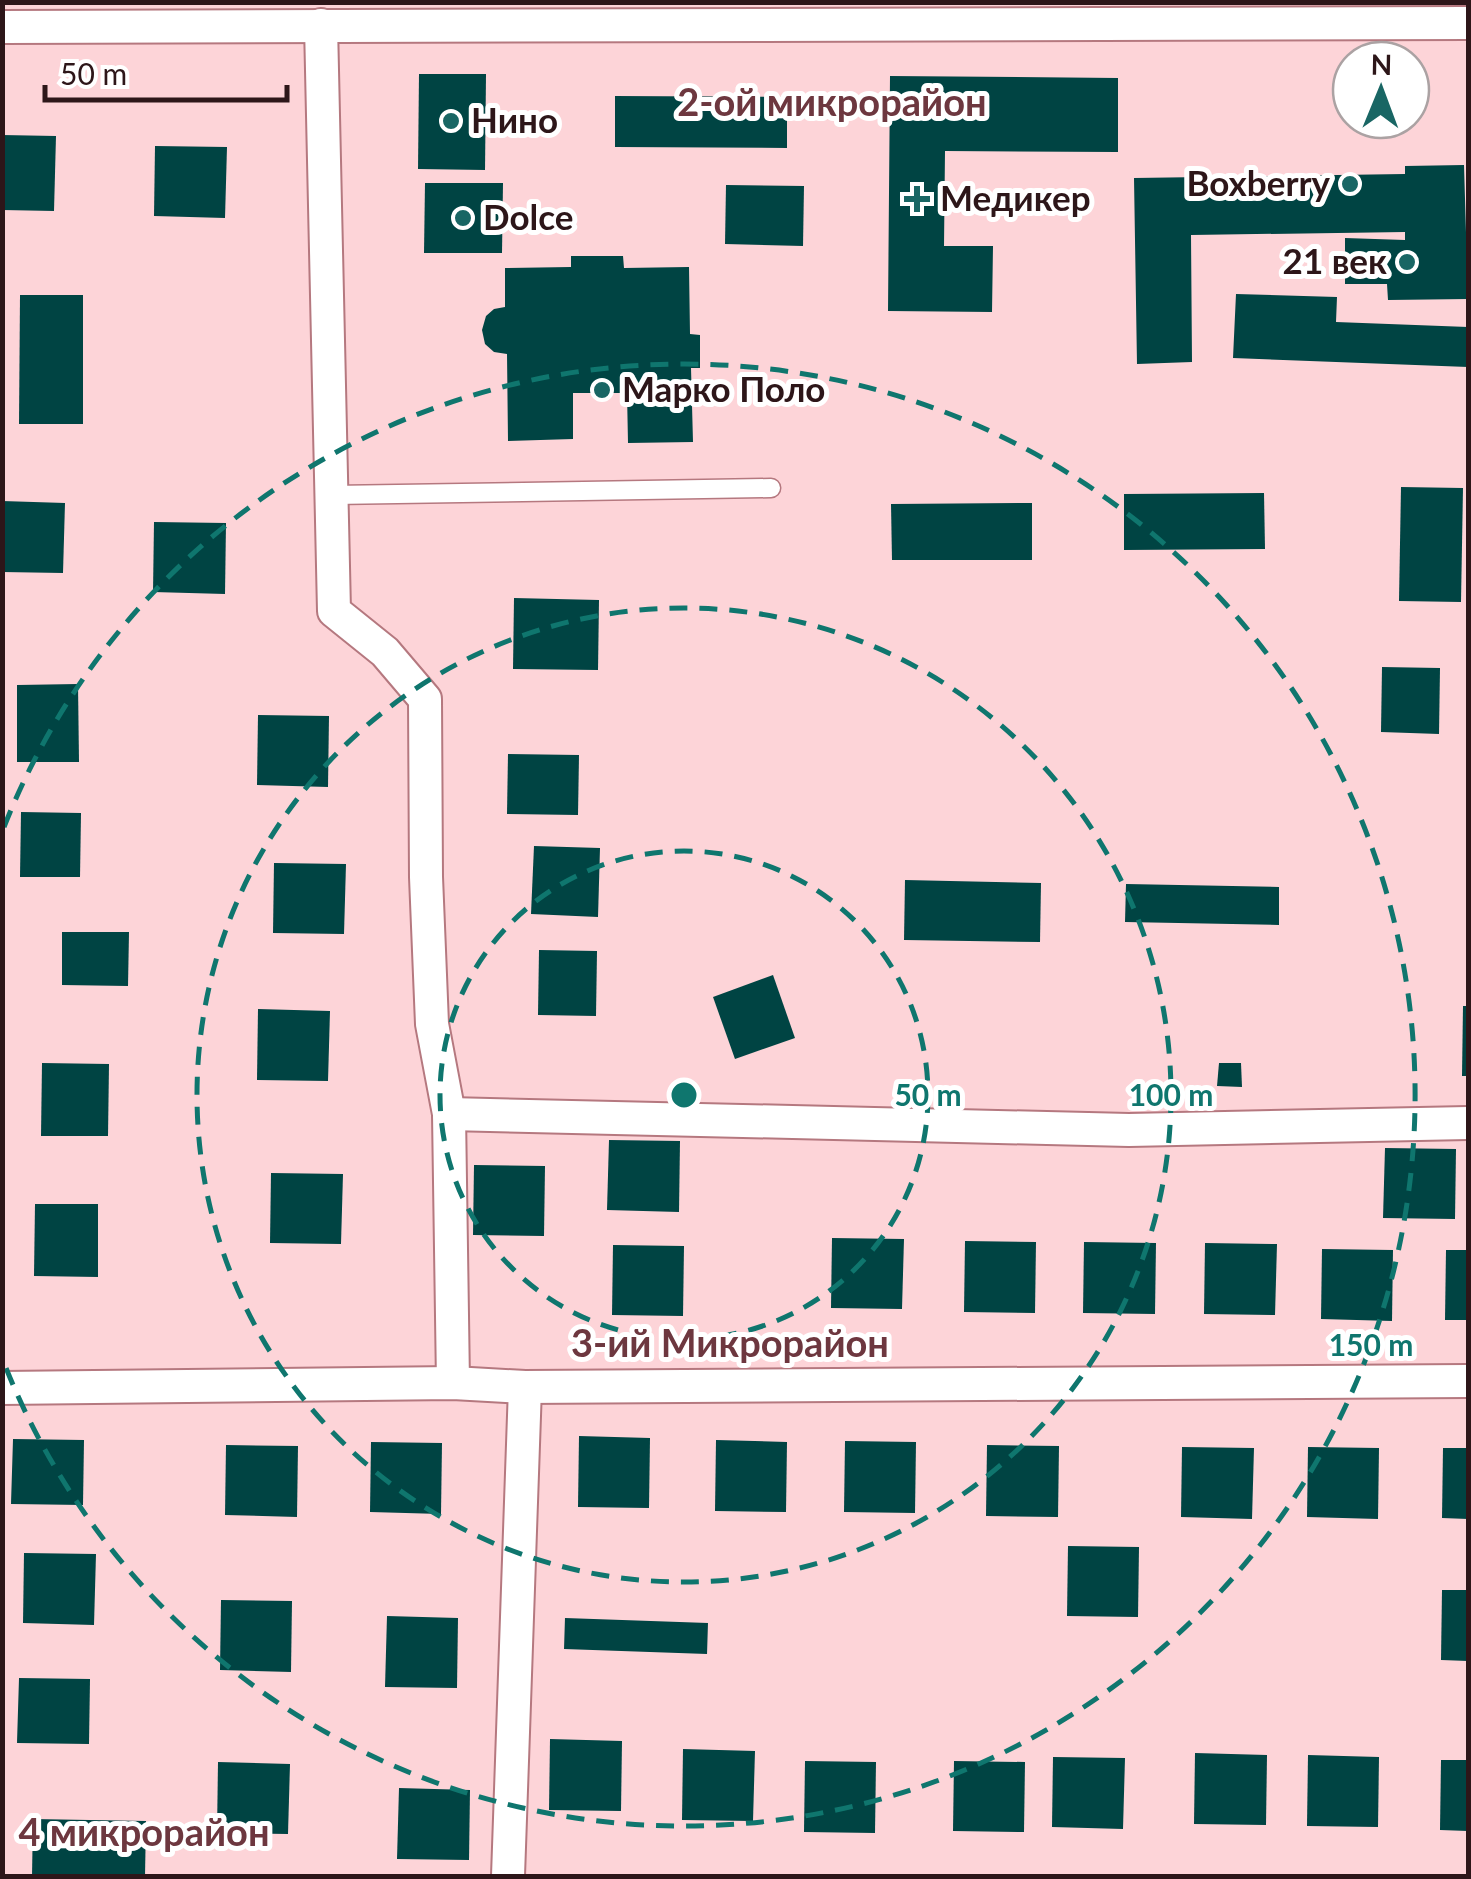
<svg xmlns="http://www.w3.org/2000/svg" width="1471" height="1879" font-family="Lato,sans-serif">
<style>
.building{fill:#004443}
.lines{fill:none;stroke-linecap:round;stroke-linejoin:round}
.service-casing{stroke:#b5787f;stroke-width:21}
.minor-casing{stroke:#b5787f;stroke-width:36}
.service{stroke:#fff;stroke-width:18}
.minor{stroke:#fff;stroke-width:32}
.ring{fill:none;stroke:#0f766e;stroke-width:5;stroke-dasharray:18 12}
.poi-dot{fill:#196664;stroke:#fff;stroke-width:4}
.labels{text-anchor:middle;stroke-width:10;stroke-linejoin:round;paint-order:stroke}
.poi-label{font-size:35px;font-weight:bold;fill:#2d1619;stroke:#fff;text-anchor:start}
.neighbourhood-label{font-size:38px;font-weight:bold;fill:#6d373f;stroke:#fff}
.centre{fill:#0f766e;stroke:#fff;stroke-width:5}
.ring-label{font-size:30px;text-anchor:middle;font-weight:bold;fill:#0f766e;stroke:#fff;stroke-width:10;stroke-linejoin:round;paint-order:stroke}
</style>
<rect width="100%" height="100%" fill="#fdd4d8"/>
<g class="building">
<polygon points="419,74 486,74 485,170 418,169"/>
<polygon points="890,76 1118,78 1118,152 945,151 944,246 993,246 992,312 888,311"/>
<polygon points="615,96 787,97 787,148 615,147"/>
<polygon points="2,135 56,136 54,211 2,210"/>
<polygon points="155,146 227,147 225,218 154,216"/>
<polygon points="1464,165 1468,299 1388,300 1387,284 1345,284 1345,238 1405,240 1405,232 1191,235 1192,362 1137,364 1134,178 1405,174 1405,166"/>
<polygon points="425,183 503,183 502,253 424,253"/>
<polygon points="726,185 804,186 803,246 725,244"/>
<polygon points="571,256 623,256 624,268 689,267 690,334 700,335 700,368 691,368 693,442 628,443 627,393 573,393 573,439 508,441 507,354 494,352 485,344 482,330 486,316 494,309 505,307 505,268 571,267"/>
<polygon points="1236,294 1337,297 1336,322 1468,327 1468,367 1233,358"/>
<polygon points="20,295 83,295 83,424 19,424"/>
<polygon points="1401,487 1463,488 1461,602 1399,601"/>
<polygon points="1264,493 1265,549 1124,550 1124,494"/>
<polygon points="2,501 65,503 63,573 2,572"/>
<polygon points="1032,503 1032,560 892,560 891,504"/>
<polygon points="154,522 226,523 225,594 153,592"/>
<polygon points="514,598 599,600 598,670 513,669"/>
<polygon points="1382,667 1440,668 1439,734 1381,732"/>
<polygon points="78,684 79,762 17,762 17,685"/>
<polygon points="258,715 329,716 328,787 257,785"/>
<polygon points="508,754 579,755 578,815 507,814"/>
<polygon points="21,812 81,813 80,877 20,877"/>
<polygon points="534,846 600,848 598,917 531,914"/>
<polygon points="274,863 346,864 344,934 273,933"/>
<polygon points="905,880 1041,883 1040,942 904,940"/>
<polygon points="1126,884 1279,887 1279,925 1125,922"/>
<polygon points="62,932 129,932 128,986 62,985"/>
<polygon points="539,950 597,951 596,1016 538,1015"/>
<polygon points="773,975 795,1038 735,1059 713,997"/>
<polygon points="1463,1006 1468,1006 1468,1076 1462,1076"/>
<polygon points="258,1009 330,1011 328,1081 257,1080"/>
<polygon points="42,1063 109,1064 108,1136 41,1136"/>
<polygon points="1219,1063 1241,1063 1242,1087 1217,1086"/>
<polygon points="609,1140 680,1141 679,1212 607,1210"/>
<polygon points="1385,1148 1456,1149 1455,1219 1383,1218"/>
<polygon points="474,1165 545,1166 544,1236 473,1235"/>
<polygon points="271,1173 343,1174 341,1244 270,1243"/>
<polygon points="35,1204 98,1204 98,1277 34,1276"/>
<polygon points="832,1238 904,1239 902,1309 831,1308"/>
<polygon points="965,1241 1036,1242 1035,1313 964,1312"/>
<polygon points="1084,1242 1156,1243 1155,1314 1083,1313"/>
<polygon points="1205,1243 1277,1244 1275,1315 1204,1314"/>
<polygon points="613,1245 684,1246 683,1316 612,1315"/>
<polygon points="1322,1249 1393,1250 1392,1321 1321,1319"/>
<polygon points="1446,1250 1468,1250 1468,1320 1445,1320"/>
<polygon points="579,1436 650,1438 649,1508 578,1507"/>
<polygon points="13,1439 84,1440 83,1505 11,1504"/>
<polygon points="716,1440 787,1442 786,1512 715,1511"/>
<polygon points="845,1441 916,1442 915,1513 844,1512"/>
<polygon points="371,1442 442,1443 441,1514 370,1512"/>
<polygon points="226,1445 298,1446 297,1517 225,1515"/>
<polygon points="987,1445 1059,1446 1058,1517 986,1516"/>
<polygon points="1182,1447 1254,1448 1252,1519 1181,1517"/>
<polygon points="1308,1447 1379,1448 1378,1519 1307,1517"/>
<polygon points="1443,1448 1468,1448 1468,1519 1442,1518"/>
<polygon points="1068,1546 1139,1547 1138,1617 1067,1616"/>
<polygon points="24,1553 96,1554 94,1625 23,1623"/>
<polygon points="1442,1590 1468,1590 1468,1661 1441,1660"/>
<polygon points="221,1600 292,1601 291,1672 220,1670"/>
<polygon points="387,1616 458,1618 457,1688 385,1687"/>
<polygon points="565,1618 708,1623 707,1654 564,1649"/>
<polygon points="19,1678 90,1679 89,1744 17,1743"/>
<polygon points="550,1739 622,1741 621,1811 549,1810"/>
<polygon points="683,1749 755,1751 753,1821 682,1820"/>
<polygon points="1195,1753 1267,1755 1266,1825 1194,1824"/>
<polygon points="1308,1755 1379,1757 1378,1827 1307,1826"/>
<polygon points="1053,1757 1125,1758 1123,1829 1052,1827"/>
<polygon points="1441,1760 1468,1760 1468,1831 1440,1830"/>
<polygon points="805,1761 876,1762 875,1833 804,1832"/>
<polygon points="954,1761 1025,1762 1024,1832 953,1831"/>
<polygon points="218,1762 290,1764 288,1834 217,1833"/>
<polygon points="399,1788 470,1790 469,1860 397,1859"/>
<polygon points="33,1819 146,1821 145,1876 32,1876"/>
</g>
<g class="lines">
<defs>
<polyline id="service" points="333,495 771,488"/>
<g id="minor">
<polyline points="321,25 334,611 385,652 425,699 426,877 432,1024 449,1114 453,1383"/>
<polyline points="2,27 1468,23"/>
<polyline points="449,1114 1129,1130 1468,1123"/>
<polyline points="2,1388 453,1383 525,1387 1468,1381"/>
<polyline points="508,1876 525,1387"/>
</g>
</defs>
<use href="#service" class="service-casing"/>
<use href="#minor" class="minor-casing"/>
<use href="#service" class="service"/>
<use href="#minor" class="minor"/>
</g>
<g class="ring">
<circle cx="684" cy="1095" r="244"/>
<circle cx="684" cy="1095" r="487"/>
<path d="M4 827A731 731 0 1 1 4 1363"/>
</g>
<g class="poi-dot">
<circle cx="451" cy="121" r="10"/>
<circle cx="1350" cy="184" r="10"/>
<path d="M912 184h10v10h10v10h-10v10h-10v-10h-10v-10h10z"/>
<circle cx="463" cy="218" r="10"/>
<circle cx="1407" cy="262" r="10"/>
<circle cx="602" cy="390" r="10"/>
</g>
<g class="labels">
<g class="poi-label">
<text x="471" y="133">Нино</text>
<text x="1330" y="196" text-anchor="end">Boxberry</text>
<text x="940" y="211">Медикер</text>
<text x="483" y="230">Dolce</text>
<text x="1387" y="274" text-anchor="end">21 век</text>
<text x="622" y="402">Марко Поло</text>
</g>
<g class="neighbourhood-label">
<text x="832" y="116">2-ой микрорайон</text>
<text x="730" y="1357">3-ий Микрорайон</text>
<text x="144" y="1846">4 микрорайон</text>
</g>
</g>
<circle cx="684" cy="1095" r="15" class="centre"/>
<g class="ring-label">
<text x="928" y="1106">50 m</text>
<text x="1171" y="1106">100 m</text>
<text x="1371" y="1356">150 m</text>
</g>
<rect width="1471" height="1879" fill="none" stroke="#2d1619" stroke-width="10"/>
<g transform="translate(1381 90) rotate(1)"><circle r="48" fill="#ffffff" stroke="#aba2a3" stroke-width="2.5"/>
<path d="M0-8L18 38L0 25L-18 38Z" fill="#196664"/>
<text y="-15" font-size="28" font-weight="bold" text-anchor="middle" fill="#2d1619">N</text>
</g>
<path d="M45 85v15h242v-15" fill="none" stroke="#2d1619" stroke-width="5"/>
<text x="60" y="85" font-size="30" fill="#2d1619" stroke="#ffffff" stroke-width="8" paint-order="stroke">50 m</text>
</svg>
